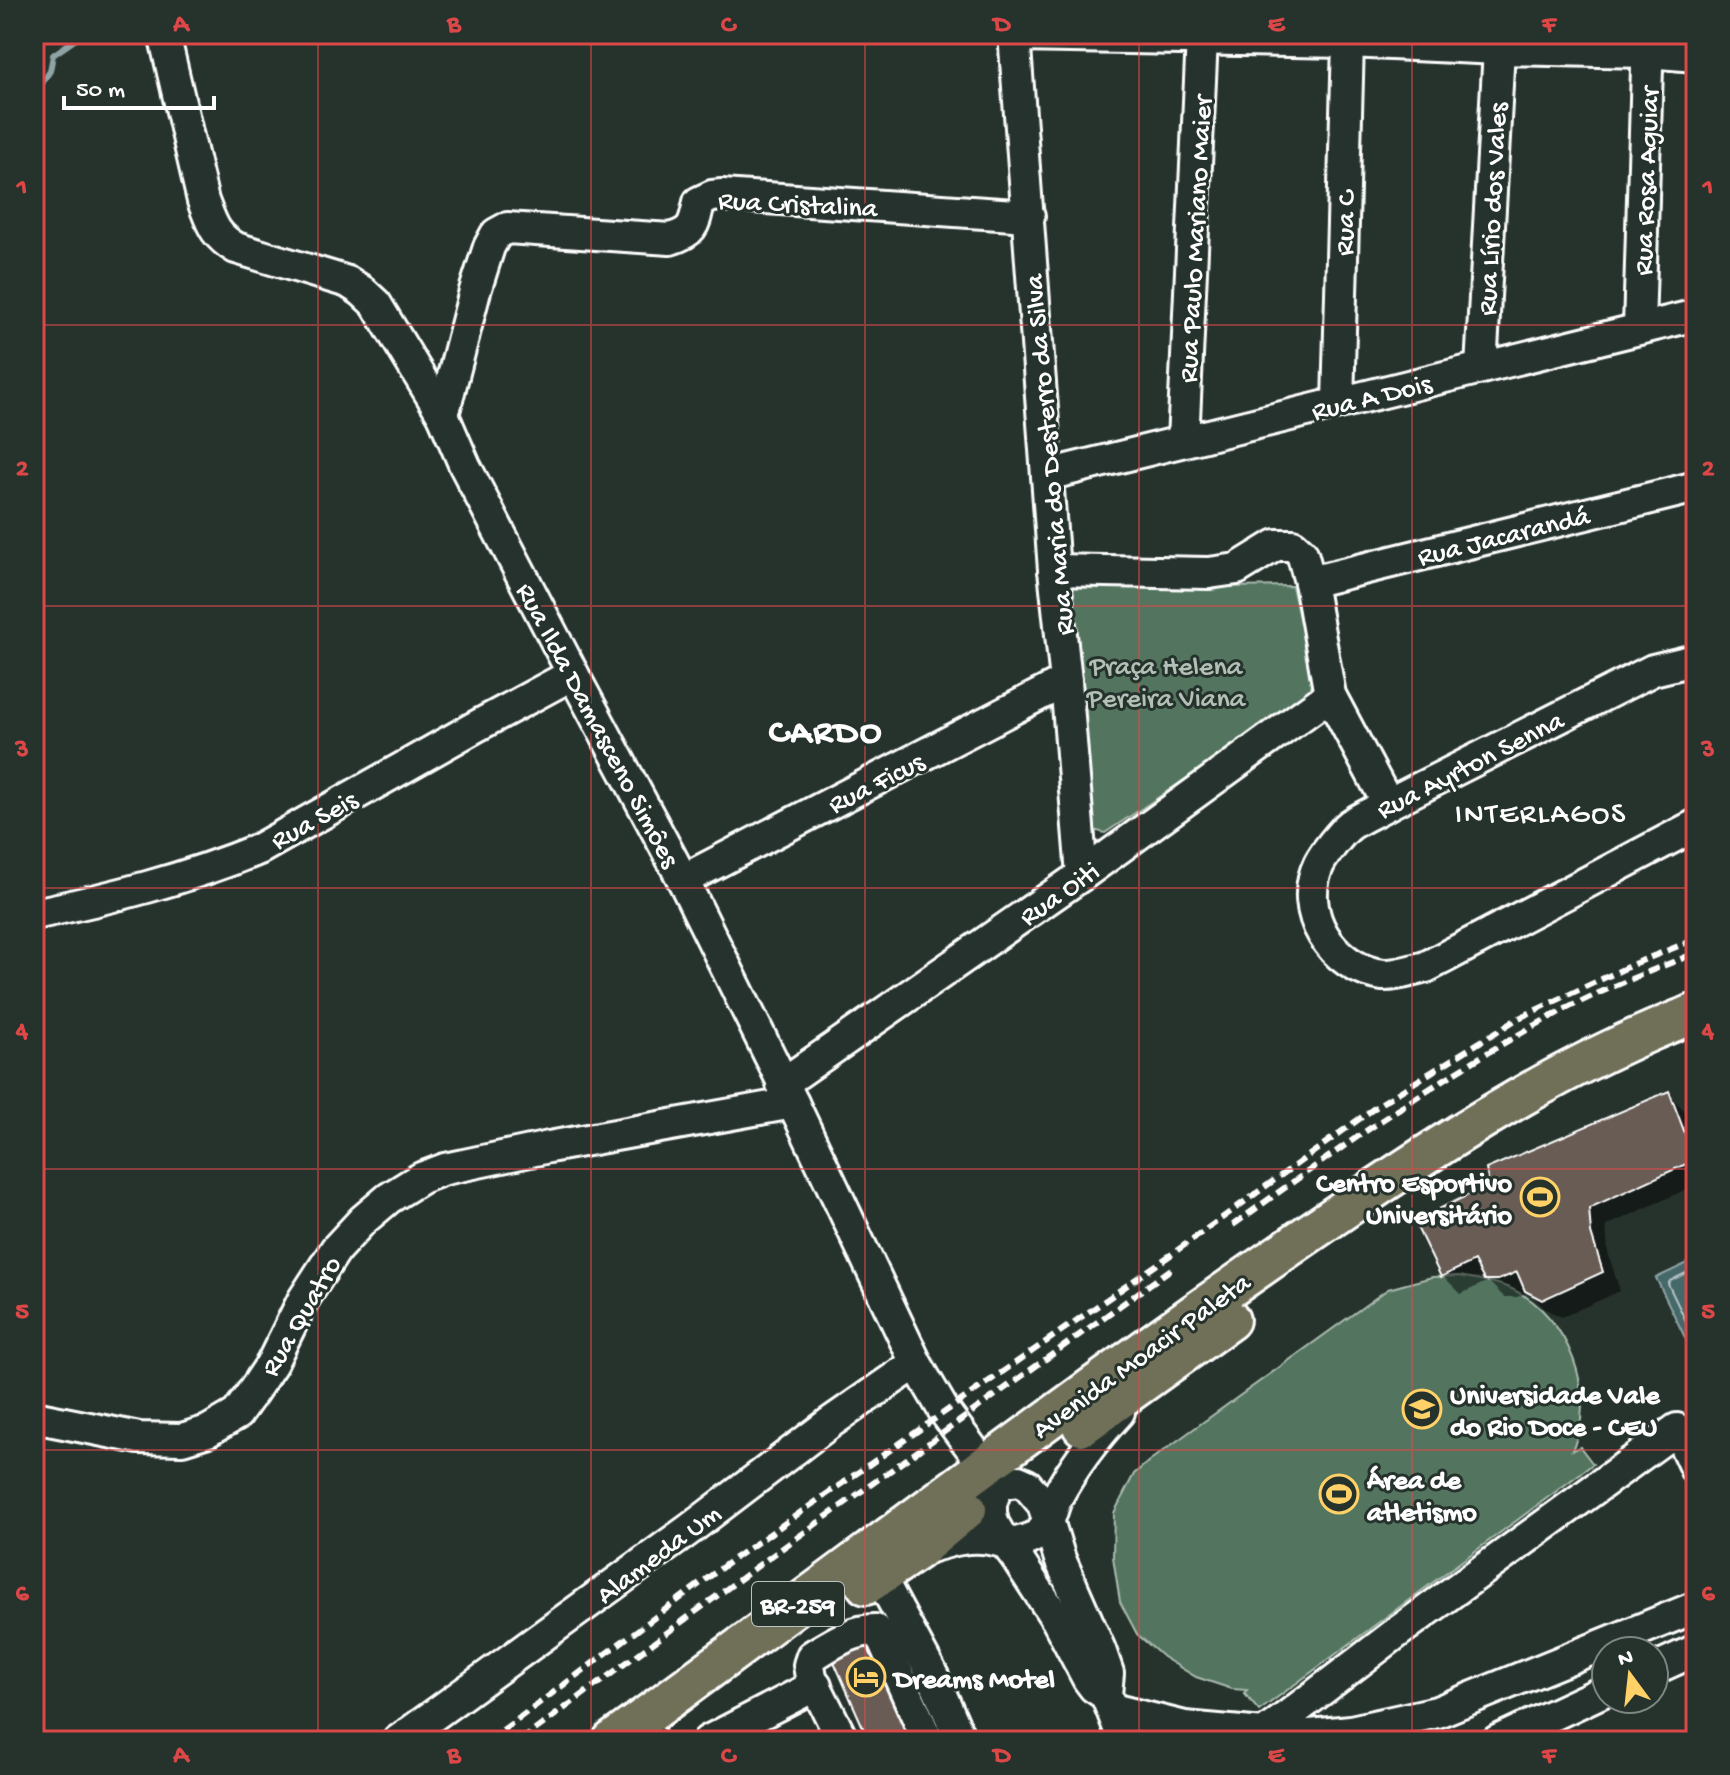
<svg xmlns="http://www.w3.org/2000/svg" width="1730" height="1775" font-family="'Gochi Hand',sans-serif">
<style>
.green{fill:#53745e;stroke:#a9baae;stroke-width:2}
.water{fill:#446769;stroke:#8fa4a5;stroke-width:2}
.shadow{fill:#0007}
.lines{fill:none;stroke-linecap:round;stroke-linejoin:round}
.shore{stroke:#b4c2c3;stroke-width:2}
.stream{stroke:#8fa4a5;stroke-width:6}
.building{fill:#675b54;stroke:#fff;stroke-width:2}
.minor-casing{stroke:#fff;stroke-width:36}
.major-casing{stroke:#fff;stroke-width:44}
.minor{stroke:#26332d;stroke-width:30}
.major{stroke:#706f59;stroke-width:38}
.rail{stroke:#fff;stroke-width:6;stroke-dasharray:12 6;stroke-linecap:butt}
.grid{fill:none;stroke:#dc4848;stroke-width:2;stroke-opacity:0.55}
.labels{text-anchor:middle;stroke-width:6;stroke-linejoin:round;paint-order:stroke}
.shield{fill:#26332d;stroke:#bec2c0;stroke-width:2}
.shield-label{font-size:26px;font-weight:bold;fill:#fff}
.street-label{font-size:28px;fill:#fff;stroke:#26332d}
.park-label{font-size:28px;fill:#b2c0b7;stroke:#26332d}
.poi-label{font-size:28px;font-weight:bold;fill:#fff;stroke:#26332d;text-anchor:start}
.neighbourhood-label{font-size:30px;letter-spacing:2px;fill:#fff;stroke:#26332d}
.district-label{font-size:36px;font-weight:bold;letter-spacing:2px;fill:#fff;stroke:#26332d}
.neatline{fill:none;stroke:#dc4848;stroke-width:3}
.grid-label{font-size:26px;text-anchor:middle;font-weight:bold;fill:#dc4848}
</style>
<rect width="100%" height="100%" fill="#26332d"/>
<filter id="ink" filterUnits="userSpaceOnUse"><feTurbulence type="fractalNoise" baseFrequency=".0125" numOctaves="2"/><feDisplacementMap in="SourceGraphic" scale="16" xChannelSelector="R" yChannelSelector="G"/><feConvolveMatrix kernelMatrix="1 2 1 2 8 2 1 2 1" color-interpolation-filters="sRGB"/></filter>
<g filter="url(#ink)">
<g class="green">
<polygon points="1062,575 1138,588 1292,586 1316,692 1105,833 1085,828"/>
<path d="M1459,1276C1477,1279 1497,1282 1514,1290C1568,1316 1599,1395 1572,1450L1580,1447L1593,1464L1259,1711L1244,1693L1247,1690L1232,1689L1196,1677L1163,1657L1137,1634L1120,1602L1113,1557L1114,1513L1134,1474L1149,1461L1388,1289L1432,1277Z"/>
</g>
<polygon class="water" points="1696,1259 1696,1360 1656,1278"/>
<polygon class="shadow" points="1668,1094 1686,1112 1696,1137 1696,1185 1606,1226 1608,1253 1620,1291 1562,1317 1545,1309 1529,1292 1517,1297 1504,1297 1488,1281 1461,1294 1443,1276"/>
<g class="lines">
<polyline class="shore" points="1696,1268 1670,1281 1668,1284 1696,1342"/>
<polyline class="stream" points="34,96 50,71 53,55 83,34"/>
</g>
<g class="building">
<polygon points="1669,1091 1695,1160 1589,1208 1591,1233 1603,1272 1542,1300 1525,1291 1517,1272 1498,1280 1484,1280 1474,1261 1441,1277 1414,1221 1489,1185 1486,1169"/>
<polygon points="874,1636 920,1741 869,1741 831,1655"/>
</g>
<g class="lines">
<defs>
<g id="minor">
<path d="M164,34L203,201C212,224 214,235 236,248L348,282L362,291L376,304L443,415L465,466L573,674L683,880L793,1103L916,1363L944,1411L998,1484"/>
<polyline points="1014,34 1054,570 1066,681 1082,875"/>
<polyline points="1015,36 1348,42 1499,49 1647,52 1696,56"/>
<polyline points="1639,328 1648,35"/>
<polyline points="1481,368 1499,49"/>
<polyline points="1338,403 1348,42"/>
<path d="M443,415L475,291L489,247L496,234L507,228L670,239C694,232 694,225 699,202L712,196L722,195L1029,216"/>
<polyline points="1183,441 1202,38"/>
<polyline points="1047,475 1696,315"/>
<polyline points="1054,570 1209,573 1237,569 1276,545 1293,545 1302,553 1310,582 1330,695 1388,804"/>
<polyline points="1310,582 1696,487"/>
<path d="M1696,664L1686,662L1653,670L1388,804C1376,811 1361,817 1350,825C1341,832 1324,854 1319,864C1296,911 1332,969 1383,975C1396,976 1413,970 1426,967L1696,825"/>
<polyline points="683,880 1066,681"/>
<path d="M34,914C111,898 186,879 259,849L475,727L573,674"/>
<polyline points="782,1084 1082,875 1330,695"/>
<polyline points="34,1417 139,1438 182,1439 208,1431 237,1414 254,1390 272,1363 303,1300 336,1249 363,1220 389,1198 421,1178 445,1169 549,1147 793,1103"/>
<polyline points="998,1484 991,1503 991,1513 993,1523 1001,1537 1016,1557 1057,1620 1088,1679 1094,1687 1106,1695 1124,1741"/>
<polyline points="998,1484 1018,1481 1027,1485 1043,1504 1060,1559 1100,1650 1108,1673 1106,1695"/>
<path d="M922,1549C942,1544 962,1536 983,1538C995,1539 1008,1545 1020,1542C1027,1540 1037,1537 1042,1531C1050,1523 1052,1508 1057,1497C1074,1465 1095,1438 1119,1412"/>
<polyline points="879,1575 932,1674 961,1741"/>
<polyline points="1654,1669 1696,1650"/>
<polyline points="1112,1709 1185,1727 1264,1734 1310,1735 1351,1731 1437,1712 1696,1607"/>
<polyline points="1264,1734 1399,1631 1677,1429 1696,1470"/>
<polyline points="651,1739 652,1741"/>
<polyline points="398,1741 690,1529 831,1422 916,1363"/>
<polyline points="708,1741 816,1685"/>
<path d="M843,1741L811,1677L809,1665L812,1656C832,1644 852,1630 875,1630L883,1640L928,1741"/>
<polyline points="1497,1741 1606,1690"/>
</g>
<g id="major">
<polyline points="1082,1426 1230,1320"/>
<polyline points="866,1585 918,1550 967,1509"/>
<path d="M612,1741C807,1599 999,1453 1195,1313C1247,1276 1299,1240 1352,1204C1461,1130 1572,1060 1696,1013"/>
</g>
</defs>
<use href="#minor" class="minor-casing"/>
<use href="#major" class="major-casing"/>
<use href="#minor" class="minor"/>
<use href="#major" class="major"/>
<g class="rail">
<path d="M1233,1225C1337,1150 1442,1075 1556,1014C1599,991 1650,971 1696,953"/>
<polyline points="488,1741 732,1560 1172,1254 1380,1104 1517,1019 1636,963 1696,939"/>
<polyline points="520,1741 759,1565 1171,1269"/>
</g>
</g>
</g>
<path class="grid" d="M318,34V1741M591,34V1741M865,34V1741M1139,34V1741M1412,34V1741M34,325H1696M34,606H1696M34,888H1696M34,1169H1696M34,1450H1696"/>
<defs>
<symbol id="stadium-ring" viewBox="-11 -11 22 22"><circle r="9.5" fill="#26332d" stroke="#ffd166" stroke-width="1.5"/><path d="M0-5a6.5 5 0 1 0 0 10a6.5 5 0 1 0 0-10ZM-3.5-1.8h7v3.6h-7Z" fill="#ffd166"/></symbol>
<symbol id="university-ring" viewBox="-11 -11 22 22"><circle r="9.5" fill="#26332d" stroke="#ffd166" stroke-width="1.5"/><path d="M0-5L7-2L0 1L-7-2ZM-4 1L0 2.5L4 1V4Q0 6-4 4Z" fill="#ffd166"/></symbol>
<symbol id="hotel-ring" viewBox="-11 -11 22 22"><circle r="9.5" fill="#26332d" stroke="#ffd166" stroke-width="1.5"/><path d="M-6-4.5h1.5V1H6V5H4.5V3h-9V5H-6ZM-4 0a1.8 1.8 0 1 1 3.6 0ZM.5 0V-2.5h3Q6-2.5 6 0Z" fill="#ffd166"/></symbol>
</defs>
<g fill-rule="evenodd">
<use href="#stadium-ring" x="1518" y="1175" width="44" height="44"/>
<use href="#university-ring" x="1400" y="1387" width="44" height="44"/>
<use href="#stadium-ring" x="1317" y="1472" width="44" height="44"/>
<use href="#hotel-ring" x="844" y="1655" width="44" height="44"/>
</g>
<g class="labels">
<rect class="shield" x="752" y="1582" width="92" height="44" rx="6"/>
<g class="shield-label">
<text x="798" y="1613">BR-259</text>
</g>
<g class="street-label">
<text transform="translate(1644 181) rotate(-88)" y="10">Rua Rosa Aguiar</text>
<text transform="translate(798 202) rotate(3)" y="10">Rua Cristalina</text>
<text transform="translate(1490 209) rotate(-87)" y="10">Rua Lírio dos Vales</text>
<text transform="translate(1343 223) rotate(-88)" y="10">Rua C</text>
<text transform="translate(1193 239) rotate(-87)" y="10">Rua Paulo Mariano Maier</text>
<text transform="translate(1371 395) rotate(-14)" y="10">Rua A Dois</text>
<text transform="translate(1047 455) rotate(-95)" y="10">Rua Maria do Desterro da Silva</text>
<text transform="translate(1503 534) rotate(-14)" y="10">Rua Jacarandá</text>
<text transform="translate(600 724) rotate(62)" y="10">Rua Ilda Damasceno Simôes</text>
<text transform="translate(1469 763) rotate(-27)" y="10">Rua Ayrton Senna</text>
<text transform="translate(875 781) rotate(-27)" y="10">Rua Ficus</text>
<text transform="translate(313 818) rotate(-29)" y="10">Rua Seis</text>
<text transform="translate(1058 892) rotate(-35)" y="10">Rua Oiti</text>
<text transform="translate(299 1315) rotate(-60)" y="10">Rua Quatro</text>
<text transform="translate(1140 1354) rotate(-36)" y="10">Avenida Moacir Paleta</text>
<text transform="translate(657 1552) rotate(-37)" y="10">Alameda Um</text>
</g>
<g class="park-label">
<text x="1166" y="674">Praça Helena<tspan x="1166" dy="32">Pereira Viana</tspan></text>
</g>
<g class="poi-label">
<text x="1512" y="1191" text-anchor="end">Centro Esportivo<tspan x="1512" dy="32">Universitário</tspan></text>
<text x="1450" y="1403">Universidade Vale<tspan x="1450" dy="32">do Rio Doce - CEU</tspan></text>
<text x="1367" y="1488">Área de<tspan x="1367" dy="32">atletismo</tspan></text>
<text x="894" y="1687">Dreams Motel</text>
</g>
<g class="neighbourhood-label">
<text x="1541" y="822">INTERLAGOS</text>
</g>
<g class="district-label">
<text x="826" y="741">CARDO</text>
</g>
</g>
<rect width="1730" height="1775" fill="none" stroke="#26332d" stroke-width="88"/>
<g transform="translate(1630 1675) rotate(345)"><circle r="38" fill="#26332d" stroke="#7d8581" stroke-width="2"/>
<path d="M0-6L14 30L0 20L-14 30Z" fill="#ffd166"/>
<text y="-12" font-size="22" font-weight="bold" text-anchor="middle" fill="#ffffff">N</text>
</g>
<path d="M64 96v12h150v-12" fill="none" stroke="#ffffff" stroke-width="4"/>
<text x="76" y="96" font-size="24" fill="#ffffff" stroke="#26332d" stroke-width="6" paint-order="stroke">50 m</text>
<rect x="44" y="44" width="1642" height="1687" class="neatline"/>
<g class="grid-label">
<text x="181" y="31">A</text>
<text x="454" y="31">B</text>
<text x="728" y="31">C</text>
<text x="1002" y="31">D</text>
<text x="1276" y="31">E</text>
<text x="1549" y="31">F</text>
<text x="22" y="194">1</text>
<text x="1708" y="194">1</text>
<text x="22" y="475">2</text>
<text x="1708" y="475">2</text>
<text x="22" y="756">3</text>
<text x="1708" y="756">3</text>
<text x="22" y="1037">4</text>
<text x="1708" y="1037">4</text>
<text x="22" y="1318">5</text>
<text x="1708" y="1318">5</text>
<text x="22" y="1600">6</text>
<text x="1708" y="1600">6</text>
<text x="181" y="1762">A</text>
<text x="454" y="1762">B</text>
<text x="728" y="1762">C</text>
<text x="1002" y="1762">D</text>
<text x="1276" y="1762">E</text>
<text x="1549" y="1762">F</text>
</g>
</svg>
